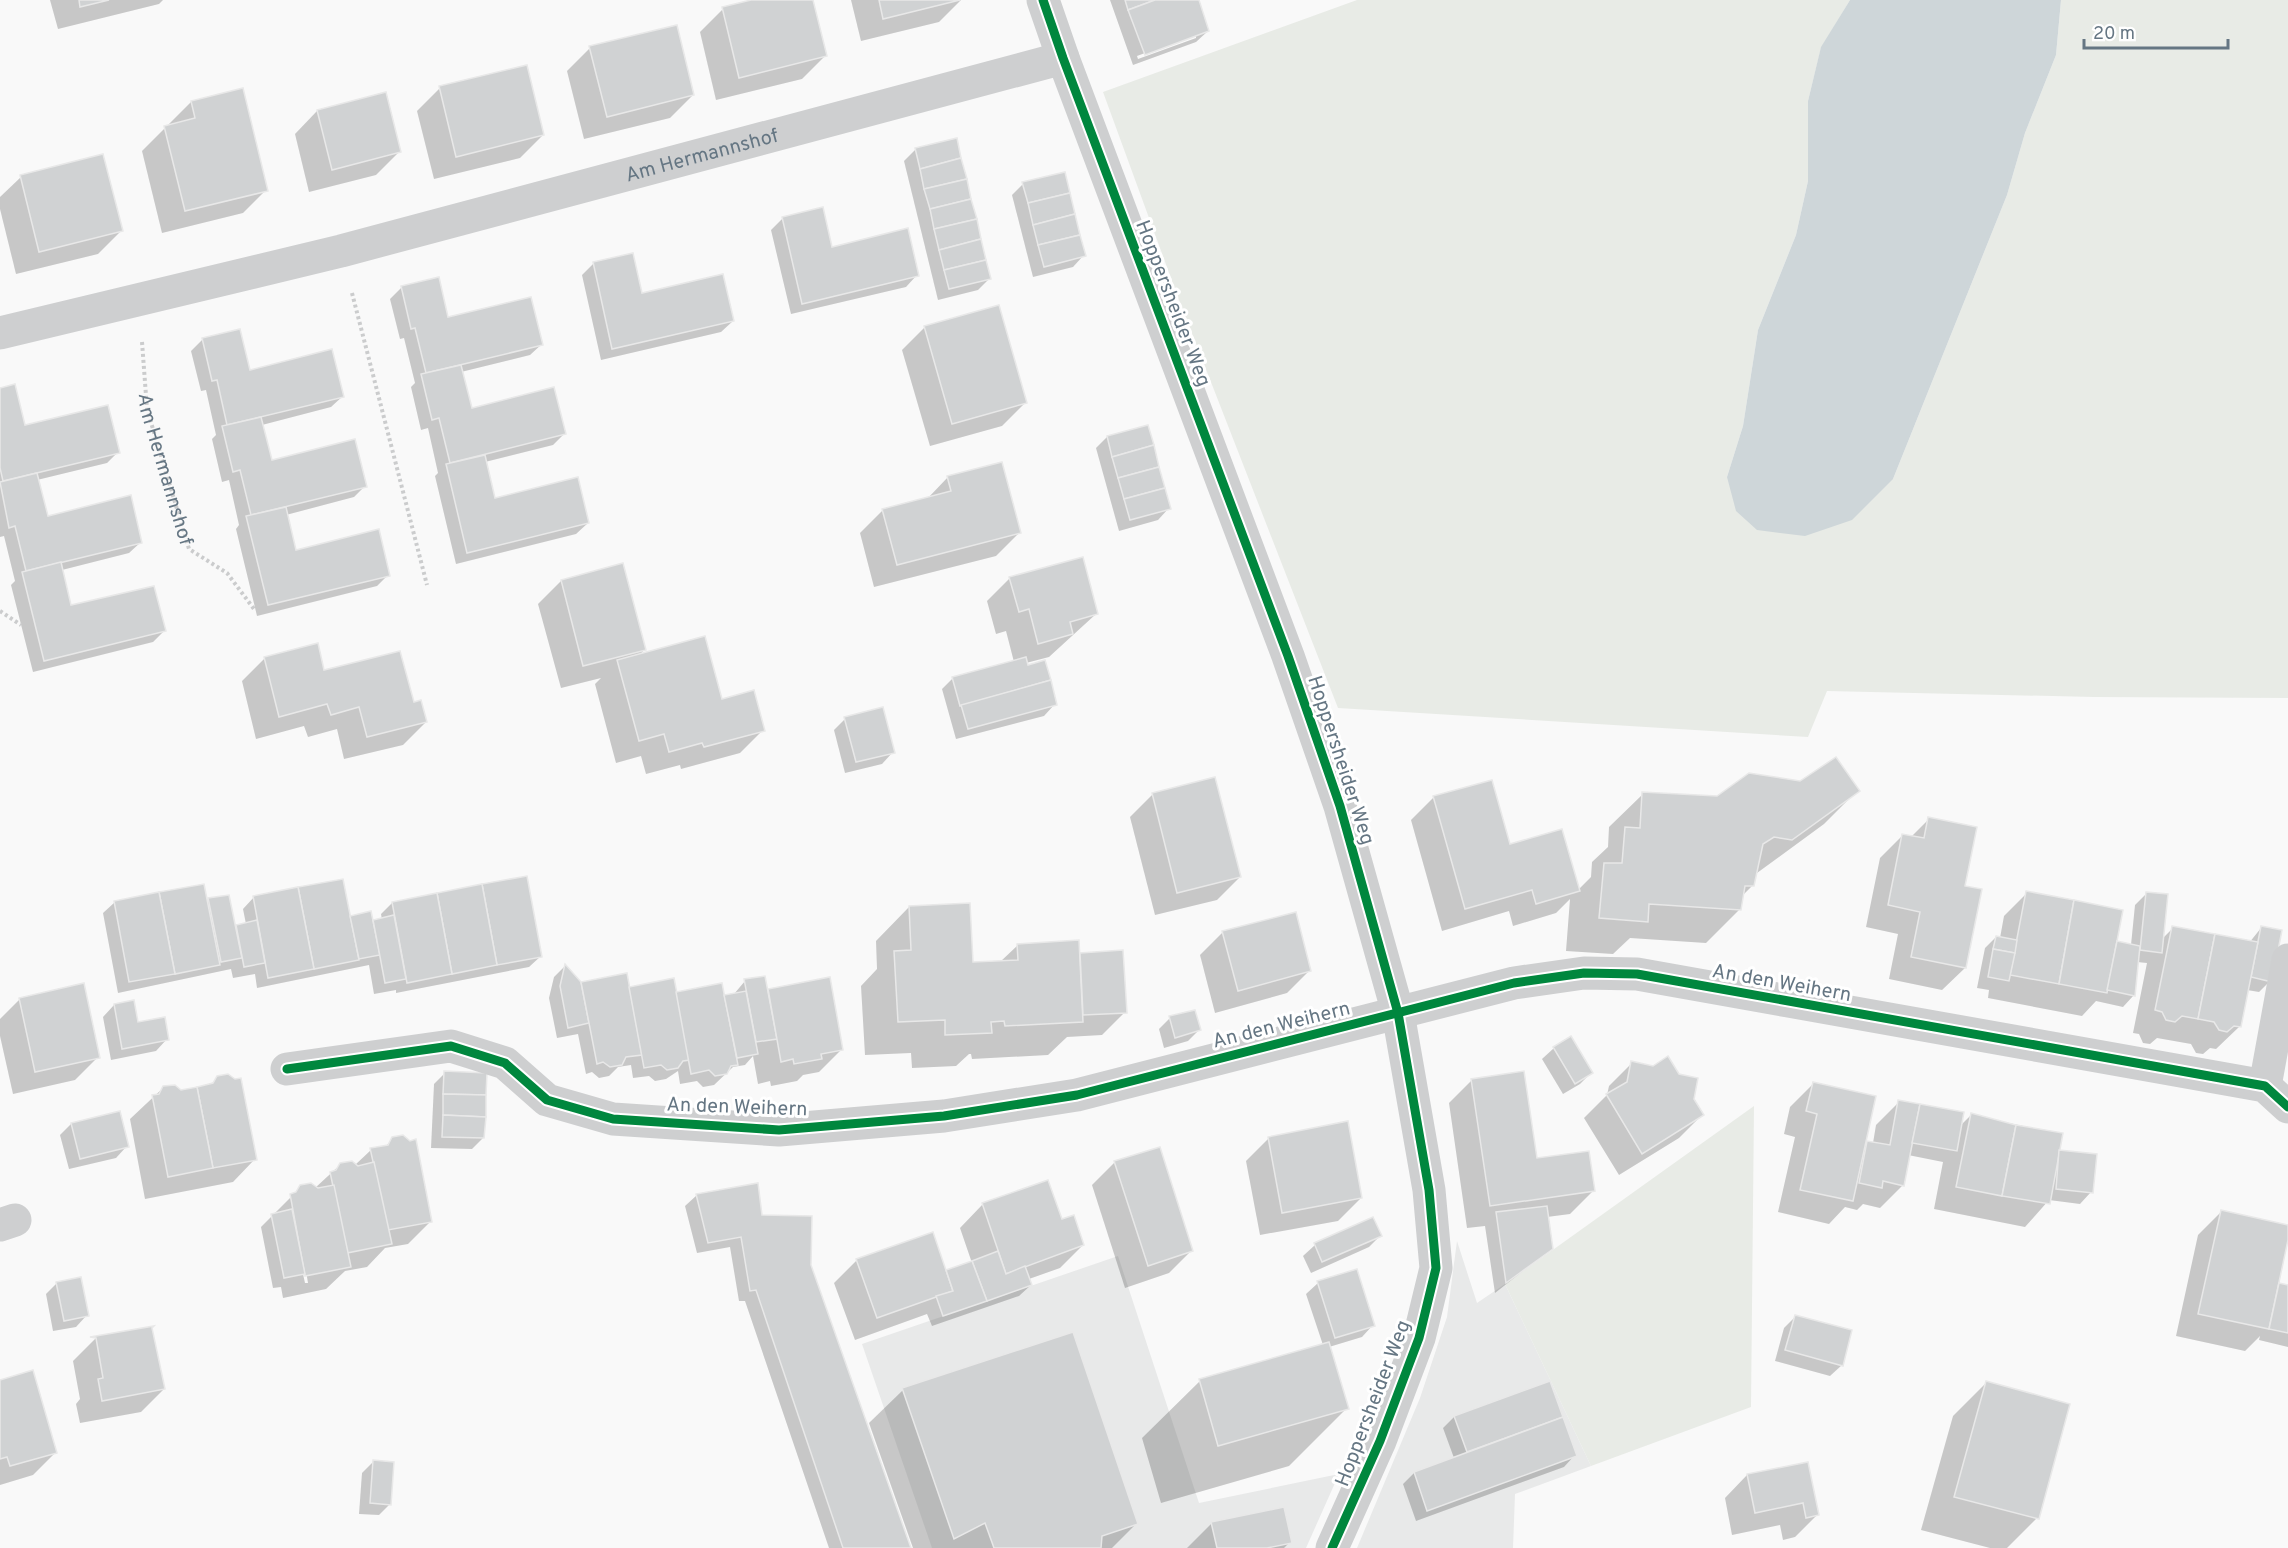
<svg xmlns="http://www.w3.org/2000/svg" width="2288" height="1548" font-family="Overpass,sans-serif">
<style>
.built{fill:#e8e9e9}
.green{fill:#e8ebe6}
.water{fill:#ced6d9}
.shadow{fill:#0003;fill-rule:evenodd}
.building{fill:#d0d2d3;stroke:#e8e8e8;stroke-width:1.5}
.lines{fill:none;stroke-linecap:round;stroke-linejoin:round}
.path{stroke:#cbcccd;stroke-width:4;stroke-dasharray:3 3;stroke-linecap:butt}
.street{stroke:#cecfd0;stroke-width:33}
.cycleway-casing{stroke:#fff;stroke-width:13}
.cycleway{stroke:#00873e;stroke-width:9}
.labels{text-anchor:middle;stroke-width:6;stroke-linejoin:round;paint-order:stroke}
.street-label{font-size:20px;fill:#657683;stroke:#fff}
</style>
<rect width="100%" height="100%" fill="#f9f9f9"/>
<g class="built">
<polygon points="1457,1241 1477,1303 1505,1284 1591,1466 1515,1494 1513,1548 1357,1548 1420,1398 1447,1317"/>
<polygon points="1118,1256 1199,1503 1339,1474 1306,1548 932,1548 862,1344"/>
</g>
<g class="green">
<polygon points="1357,0 1850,0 1821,48 1808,101 1808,181 1796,235 1758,330 1743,426 1727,477 1893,479 2007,195 2025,133 2056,55 2061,0 2288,0 2288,698 2094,697 1827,691 1808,737 1338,708 1179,300 1103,92"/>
<polygon points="1754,1106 1751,1407 1591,1466 1505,1284"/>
</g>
<polygon class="water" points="1850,0 2061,0 2056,55 2025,133 2007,195 1893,479 1852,520 1805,536 1757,530 1736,511 1727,477 1743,426 1758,330 1796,235 1808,181 1808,101 1821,47"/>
<g class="shadow">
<polygon points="50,0 163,0 159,4 58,29"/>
<polygon points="757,0 811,0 825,56 802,79 716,100 700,32 723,9"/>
<polygon points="851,0 961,0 939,22 861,41"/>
<path d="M1110,0H1197L1208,31L1196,42L1133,65ZM1196,34V38L1138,59L1137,56Z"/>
<polygon points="590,48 693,95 670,118 584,139 567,71"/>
<polygon points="440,88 543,135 520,158 434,179 417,111"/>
<polygon points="191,102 266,190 243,213 162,233 142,151"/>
<polygon points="317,111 399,152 376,175 309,192 295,134"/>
<polygon points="956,140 989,279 978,290 938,300 904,161 915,150"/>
<polygon points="21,177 121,231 98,254 16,274 0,209 0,197"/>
<polygon points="1023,184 1084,255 1073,267 1033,277 1012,195"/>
<polygon points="783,218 831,248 917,275 906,287 791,314 771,230"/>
<polygon points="593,264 641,295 733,321 721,332 601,360 582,275"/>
<polygon points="437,279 447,319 542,344 530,355 461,372 470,410 564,434 553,445 485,462 494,500 588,523 576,534 456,564 435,476 438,473 428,428 421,430 411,387 415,383 404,338 400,339 390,299 401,288"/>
<polygon points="925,327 1025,403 1002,426 930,446 902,350"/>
<polygon points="239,331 248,371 343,396 331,407 262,425 271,462 365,486 354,497 286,515 295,552 388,575 377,586 257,616 236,529 239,525 229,480 222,482 212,439 216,435 206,390 201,391 191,351 202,340"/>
<polygon points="0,390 24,427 118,452 107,463 37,480 46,517 141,542 129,553 62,570 70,607 164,631 153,642 33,672 11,585 15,581 4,536 0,537"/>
<polygon points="1107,437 1169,508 1158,520 1119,531 1096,448"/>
<polygon points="948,477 1019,533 996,556 874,587 860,533 883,510 927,499"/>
<polygon points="622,565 644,650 639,656 721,701 763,730 740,753 681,769 680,765 646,774 641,756 616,763 595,684 601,678 561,688 538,604 561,581"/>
<polygon points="1010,578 1096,614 1049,657 1026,663 1055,704 1044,716 956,739 942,689 953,678 1014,662 1006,631 996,634 987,601"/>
<polygon points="264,659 323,672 413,704 426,722 403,745 344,759 337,729 308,737 304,726 256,739 242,681"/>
<polygon points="845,719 893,752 882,764 845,773 834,730"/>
<polygon points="1858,790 1824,824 1757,873 1753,885 1742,896 1740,909 1706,943 1630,938 1613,954 1566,951 1570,899 1556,913 1513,926 1509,911 1442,931 1411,820 1434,797 1578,890 1591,877 1592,862 1608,847 1609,827 1643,794 1718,797"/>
<polygon points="1153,794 1240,877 1217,900 1155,915 1130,817"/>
<polygon points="1929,819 1963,887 1965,968 1942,990 1889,979 1898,934 1866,927 1880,858 1903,835 1911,837"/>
<polygon points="2027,893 2114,946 2131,945 2135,905 2147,893 2162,939 2173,928 2249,943 2261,928 2270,981 2259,992 2247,990 2239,1027 2216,1049 2210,1048 2203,1054 2196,1053 2191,1044 2157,1038 2150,1044 2143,1043 2139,1034 2133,1033 2147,963 2137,962 2134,995 2123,1007 2096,1001 2082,1016 1988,998 1989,990 1977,988 1985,948 1996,937 2000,938 2004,916"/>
<polygon points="228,896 235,927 246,924 243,909 254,897 372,922 382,920 381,914 392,903 541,956 529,967 396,993 396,990 374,994 369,965 257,988 255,974 233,978 231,969 118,993 103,913 115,902 206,900"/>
<polygon points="909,907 972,964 1000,962 1018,945 1078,957 1080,954 1125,1012 1102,1035 1067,1037 1048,1055 972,1059 971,1054 969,1054 956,1066 912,1068 911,1053 865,1055 861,986 877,969 876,941"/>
<polygon points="1223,932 1310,970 1287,993 1215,1013 1200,955"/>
<polygon points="565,966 580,984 675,994 723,997 734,994 745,981 766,992 768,990 842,1049 819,1072 803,1075 797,1081 771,1086 770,1081 758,1084 753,1056 745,1065 733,1067 714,1085 703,1087 697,1081 680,1084 678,1071 666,1079 655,1081 649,1076 633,1078 631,1065 618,1067 609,1076 599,1078 592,1072 586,1074 578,1034 557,1038 549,998 554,977"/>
<polygon points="20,999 98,1057 75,1080 13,1094 0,1036 0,1019"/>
<polygon points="114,1005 137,1024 167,1039 156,1051 111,1060 103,1017"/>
<polygon points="1170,1018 1199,1030 1188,1041 1164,1048 1159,1029"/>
<polygon points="1554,1048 1591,1073 1580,1084 1563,1094 1542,1059"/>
<polygon points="1632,1063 1692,1099 1702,1115 1679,1138 1619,1175 1584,1118 1607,1095 1609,1086"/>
<polygon points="445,1073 483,1138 472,1149 431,1148 434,1084"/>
<polygon points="218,1078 255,1159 233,1182 145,1199 130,1119 163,1088 180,1092 210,1085"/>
<polygon points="1472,1080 1535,1160 1593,1191 1570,1214 1547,1217 1551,1249 1495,1293 1485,1226 1467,1228 1449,1103"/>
<polygon points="1813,1084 1865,1142 1873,1143 1876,1125 1899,1102 1960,1126 1971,1115 2061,1134 2058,1151 2091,1192 2080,1204 2049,1200 2025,1227 1934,1209 1943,1162 1908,1155 1903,1185 1880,1208 1863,1204 1857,1210 1845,1207 1829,1224 1778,1212 1795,1137 1784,1134 1790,1107"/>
<polygon points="71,1124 127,1146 116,1158 69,1169 60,1135"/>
<polygon points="1269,1138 1361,1198 1338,1221 1260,1235 1246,1161"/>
<path d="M393,1139L431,1221L408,1244L385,1248L367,1267L345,1271L326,1289L283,1298L281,1287L273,1288L261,1227L301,1187L315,1188L341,1164L355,1165L371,1150L385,1147ZM306,1271L308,1283H305L303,1274Z"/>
<polygon points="1115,1162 1192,1250 1169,1273 1125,1288 1092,1185"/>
<polygon points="1048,1182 1061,1221 1083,1245 1060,1268 1029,1279 1031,1285 1019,1296 932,1326 927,1314 855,1340 834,1283 857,1260 945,1273 972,1263 960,1228 982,1205"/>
<polygon points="697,1195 761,1217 909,1548 829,1548 745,1301 739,1301 730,1247 697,1253 685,1206"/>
<polygon points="2221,1212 2288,1226 2276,1288 2280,1284 2288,1286 2288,1347 2259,1340 2260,1336 2245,1351 2176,1336 2198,1235"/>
<polygon points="1380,1236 1369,1247 1311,1273 1303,1256 1315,1245"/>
<polygon points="57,1283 87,1315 76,1327 53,1331 46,1294"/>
<polygon points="1318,1283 1373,1325 1362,1337 1329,1347 1347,1408 1289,1466 1161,1503 1142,1438 1200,1381 1323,1345 1306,1294"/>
<polygon points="1795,1317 1842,1365 1830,1376 1775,1361 1784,1328"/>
<polygon points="96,1338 164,1389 141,1412 80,1423 76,1404 80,1399 73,1361"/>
<polygon points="0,1382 56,1452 33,1475 0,1485"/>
<polygon points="1549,1383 1575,1455 1564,1467 1416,1521 1403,1484 1414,1473 1454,1458 1443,1428 1454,1417"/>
<polygon points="1986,1383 2037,1518 2007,1548 1990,1548 1921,1530 1953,1416"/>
<polygon points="903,1390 1136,1524 1112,1548 913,1548 869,1423"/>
<polygon points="373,1462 390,1504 379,1515 359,1514 362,1473"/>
<polygon points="1807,1463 1818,1514 1795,1537 1783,1540 1780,1525 1732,1535 1725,1498 1747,1475"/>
<polygon points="1212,1523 1290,1542 1284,1548 1187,1548"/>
</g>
<g class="building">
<polygon points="79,0 109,0 80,7"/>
<polygon points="751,0 813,0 827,56 739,78 722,7"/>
<polygon points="879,0 960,0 883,19"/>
<polygon points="1125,0 1155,0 1128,10"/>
<polygon points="1155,0 1199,0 1209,31 1145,55 1128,10"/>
<polygon points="677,25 694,95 607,117 589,46"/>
<polygon points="527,65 544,135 456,157 439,86"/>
<polygon points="243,88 268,191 185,211 164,126 195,118 191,101"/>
<polygon points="386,92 401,152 332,170 317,110"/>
<polygon points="957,138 961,158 920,169 915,148"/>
<polygon points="103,154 123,231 39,252 20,175"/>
<polygon points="961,158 967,179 924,189 920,169"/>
<polygon points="1065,172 1070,193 1028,203 1022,182"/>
<polygon points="967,179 971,199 930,209 924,189"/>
<polygon points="1070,193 1075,214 1033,225 1028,203"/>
<polygon points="971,199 977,219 934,229 930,209"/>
<polygon points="823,207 832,247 908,228 919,276 802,304 782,217"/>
<polygon points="1075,214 1080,235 1038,245 1033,225"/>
<polygon points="977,219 981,239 939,250 934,229"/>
<polygon points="1080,235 1086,256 1044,267 1038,245"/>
<polygon points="981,239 986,260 944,270 939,250"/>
<polygon points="633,253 642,293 723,274 734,321 612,349 593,262"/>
<polygon points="986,260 991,279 949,289 944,270"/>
<polygon points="439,277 448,317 531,297 543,345 426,373 415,328 411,329 401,286"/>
<polygon points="999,305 1027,403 952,424 924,326"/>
<polygon points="240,329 250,370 332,349 344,397 227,425 217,380 212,381 202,338"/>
<polygon points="461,365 472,408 554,387 566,434 450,463 439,418 432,420 421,374"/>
<polygon points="15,384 25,425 108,405 120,453 3,481 0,468 0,388"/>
<polygon points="261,417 272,460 355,439 367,487 251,515 240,470 233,472 222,426"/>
<polygon points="1148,425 1154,445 1112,457 1107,436"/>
<polygon points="1154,445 1159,467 1118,478 1112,457"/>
<polygon points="485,455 495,498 578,477 589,523 467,553 446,464"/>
<polygon points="1002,462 1021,533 897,565 882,509 951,491 947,476"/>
<polygon points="1159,467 1165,488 1124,499 1118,478"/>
<polygon points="37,473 48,516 131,495 142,543 26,571 15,526 9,528 0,482"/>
<polygon points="1165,488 1171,509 1130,520 1124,499"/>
<polygon points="286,507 296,550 379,529 390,576 268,605 246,516"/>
<polygon points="1083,557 1098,614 1070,622 1073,634 1038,644 1029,609 1019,612 1009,577"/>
<polygon points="61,562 71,605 154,586 166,631 44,661 22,572"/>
<polygon points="623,563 646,650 583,666 561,580"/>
<polygon points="705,636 722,699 754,690 765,731 704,747 702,743 669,752 664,734 639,741 617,660"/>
<polygon points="318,643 324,670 400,651 414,702 421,700 427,722 367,737 359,707 331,715 327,704 279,717 264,657"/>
<polygon points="1026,657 1028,665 1045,660 1051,680 960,706 952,677"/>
<polygon points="1051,680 1057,705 968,729 961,705"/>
<polygon points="883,707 895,753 856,762 844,717"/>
<polygon points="1836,757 1860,791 1792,840 1774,837 1763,844 1754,886 1745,886 1741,910 1649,904 1648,922 1599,918 1604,863 1622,863 1625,827 1640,828 1642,792 1717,796 1749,773 1800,781"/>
<polygon points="1215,777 1241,877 1177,893 1152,793"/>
<polygon points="1492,780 1510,844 1562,829 1580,891 1536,904 1532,890 1465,909 1433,796"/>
<polygon points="1928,817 1977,827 1965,886 1982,889 1966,968 1911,957 1920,912 1888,905 1902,834 1924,838"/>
<polygon points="527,876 542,957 497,965 482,884"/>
<polygon points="343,879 359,960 314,969 298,887"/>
<polygon points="204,884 220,965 175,974 159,892"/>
<polygon points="482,884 497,965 452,974 437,893"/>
<polygon points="298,887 314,969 268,978 253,896"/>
<polygon points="2026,891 2074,900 2059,984 2010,975"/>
<polygon points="159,892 175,974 129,982 114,901"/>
<polygon points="2146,892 2168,894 2162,953 2140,950"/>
<polygon points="437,893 452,974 407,983 392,902"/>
<polygon points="229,895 242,958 221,962 208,898"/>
<polygon points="2074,900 2123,910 2107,993 2059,984"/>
<polygon points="970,903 973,962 1018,960 1017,944 1079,940 1083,1022 1005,1026 1004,1021 991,1022 992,1033 945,1035 945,1020 898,1022 894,951 911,950 909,906"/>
<polygon points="371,911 380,955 359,959 350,916"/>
<polygon points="1296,912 1311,971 1238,991 1222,931"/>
<polygon points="394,915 406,979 385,983 373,920"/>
<polygon points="257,920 265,963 244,967 236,925"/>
<polygon points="2172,926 2215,934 2198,1019 2182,1016 2175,1022 2166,1020 2162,1012 2155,1010"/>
<polygon points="2261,926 2282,930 2272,982 2251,977"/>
<polygon points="2215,934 2258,942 2241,1027 2234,1026 2227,1032 2219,1030 2214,1022 2198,1019"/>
<polygon points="1996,936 2017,940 2015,953 1993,949"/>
<polygon points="2117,941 2140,946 2135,996 2107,990"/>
<polygon points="1993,949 2015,953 2009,981 1988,977"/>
<polygon points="1123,950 1127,1013 1083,1015 1080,953"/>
<polygon points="565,964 581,982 589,1023 568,1028 560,986"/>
<polygon points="627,973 642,1055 626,1057 622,1065 610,1067 603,1062 597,1064 581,982"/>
<polygon points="765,976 777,1039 756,1042 744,979"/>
<polygon points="830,977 843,1050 821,1054 822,1059 794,1064 793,1059 781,1062 768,989"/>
<polygon points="674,978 690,1060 683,1061 678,1068 667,1070 661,1065 644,1068 629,987"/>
<polygon points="84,983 100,1058 35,1072 19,998"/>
<polygon points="722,983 738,1065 731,1066 727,1074 715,1076 709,1070 691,1074 676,992"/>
<polygon points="746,991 758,1054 737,1058 724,995"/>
<polygon points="134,1000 138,1022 165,1017 169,1040 122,1049 114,1004"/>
<polygon points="1195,1010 1201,1030 1175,1038 1169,1016"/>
<polygon points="1571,1036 1593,1073 1575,1084 1553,1047"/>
<polygon points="1668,1056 1679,1074 1698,1078 1694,1099 1704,1115 1642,1154 1606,1094 1627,1082 1631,1061 1653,1066"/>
<polygon points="444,1071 487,1073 486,1095 443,1094"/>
<polygon points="1524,1071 1537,1158 1589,1151 1595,1191 1490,1206 1471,1079"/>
<polygon points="228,1074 235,1079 241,1078 257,1160 213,1168 197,1087 213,1083 217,1076"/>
<polygon points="1813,1082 1876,1096 1853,1201 1800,1190 1817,1114 1806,1111"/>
<polygon points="175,1085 181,1090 197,1087 213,1168 168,1177 152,1095 159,1094 163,1086"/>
<polygon points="443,1094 486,1095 486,1117 443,1115"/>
<polygon points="1898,1100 1920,1104 1904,1186 1883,1181 1882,1188 1859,1183 1867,1141 1890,1145"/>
<polygon points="1920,1104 1964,1112 1957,1151 1912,1143"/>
<polygon points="120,1111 129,1147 80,1159 71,1123"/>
<polygon points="1971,1113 2016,1125 2002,1196 1956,1187"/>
<polygon points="443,1115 486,1117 484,1138 442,1137"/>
<polygon points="1348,1121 1362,1198 1282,1213 1268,1137"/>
<polygon points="2016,1125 2063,1133 2050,1204 2002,1196"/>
<polygon points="403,1135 410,1141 416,1139 432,1222 388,1230 370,1148 388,1145 392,1137"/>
<polygon points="1160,1147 1193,1251 1148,1266 1114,1161"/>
<polygon points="2059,1150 2097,1154 2093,1193 2056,1189"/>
<polygon points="352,1161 358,1166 374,1162 392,1244 347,1253 330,1172 336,1170 340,1163"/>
<polygon points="1048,1180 1062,1219 1074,1215 1084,1245 1006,1274 982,1203"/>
<polygon points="311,1183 318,1188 334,1185 351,1267 305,1276 290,1194 296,1192 300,1185"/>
<polygon points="758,1183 762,1215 812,1216 811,1265 911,1548 843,1548 756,1290 750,1291 741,1237 708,1243 696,1194"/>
<polygon points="1547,1206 1553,1249 1506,1283 1496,1212"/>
<polygon points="292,1209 305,1274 284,1278 271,1214"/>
<polygon points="2221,1210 2288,1225 2288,1240 2269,1329 2198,1314"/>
<polygon points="1373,1217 1382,1236 1322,1262 1314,1243"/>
<polygon points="933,1232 953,1291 877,1318 856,1259"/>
<polygon points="998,1251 1006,1274 1025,1266 1032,1285 987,1301 972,1261"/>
<polygon points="972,1261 987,1301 943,1316 936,1296 953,1291 946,1270"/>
<polygon points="1357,1269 1375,1326 1335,1338 1317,1281"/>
<polygon points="81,1277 89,1316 64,1321 56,1282"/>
<polygon points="2279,1283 2288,1285 2288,1333 2269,1329"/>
<polygon points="1795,1315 1852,1330 1843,1366 1785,1350"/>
<polygon points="154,1326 152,1328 165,1389 102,1401 98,1379 103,1378 96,1338 90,1337"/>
<polygon points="1073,1332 1138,1524 1102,1536 1101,1548 994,1548 985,1523 954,1539 902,1388"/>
<polygon points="1329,1342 1349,1409 1218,1446 1199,1379"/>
<polygon points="33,1370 57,1453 10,1466 7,1457 0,1459 0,1380"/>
<polygon points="1550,1381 1563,1417 1467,1452 1454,1416"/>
<polygon points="1986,1381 2070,1404 2039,1519 1954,1497"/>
<polygon points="1563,1417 1577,1456 1427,1511 1414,1472"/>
<polygon points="373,1460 394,1462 391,1505 370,1503"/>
<polygon points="1808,1462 1819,1515 1806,1518 1803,1503 1755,1513 1747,1474"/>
<polygon points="1284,1507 1292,1543 1267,1548 1217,1548 1211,1522"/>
</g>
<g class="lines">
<g class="path">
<polyline points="352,293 427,585"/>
<path id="s1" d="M142,342L147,409L189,549L227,573L254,609"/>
<polyline points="0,611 21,625"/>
</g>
<g class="street">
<polyline points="1043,0 1063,58 1288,656 1340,806 1398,1013 1429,1190 1436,1268 1419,1338 1380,1441 1332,1548"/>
<path id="s2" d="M0,333L341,251L1063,58"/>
<polyline points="287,1069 451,1046 505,1063 547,1100 613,1119 779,1130 944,1116 1077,1095 1514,983 1584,973 1637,974 2265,1086 2288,1107"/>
<polyline points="2265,1086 2288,960"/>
<polyline points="0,1225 15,1220"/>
</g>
<defs>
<g id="cycleway">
<polyline points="1043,0 1063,58 1288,656 1340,806 1398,1013 1429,1190 1436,1268 1419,1338 1380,1441 1332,1548"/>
<polyline points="287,1069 451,1046 505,1063 547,1100 613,1119 779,1130 944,1116 1077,1095 1514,983 1584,973 1637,974 2265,1086 2288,1107"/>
</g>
</defs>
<use href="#cycleway" class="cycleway-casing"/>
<use href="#cycleway" class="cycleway"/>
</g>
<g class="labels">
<g class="street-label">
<text dy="7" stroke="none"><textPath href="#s2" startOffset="724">Am Hermannshof</textPath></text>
<text transform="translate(1174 303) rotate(69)" y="7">Hoppersheider Weg</text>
<text dy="7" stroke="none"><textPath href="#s1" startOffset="130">Am Hermannshof</textPath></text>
<text transform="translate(1342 760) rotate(72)" y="7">Hoppersheider Weg</text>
<text transform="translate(1782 982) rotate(10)" y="7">An den Weihern</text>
<text transform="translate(1281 1024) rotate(-14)" y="7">An den Weihern</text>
<text transform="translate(737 1106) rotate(2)" y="7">An den Weihern</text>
<text transform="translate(1372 1403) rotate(-69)" y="7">Hoppersheider Weg</text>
</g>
</g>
<path d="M2084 39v9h144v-9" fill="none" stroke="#657683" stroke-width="3"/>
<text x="2093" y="39" font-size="18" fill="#657683" stroke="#ffffff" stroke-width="4.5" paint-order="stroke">20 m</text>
</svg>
